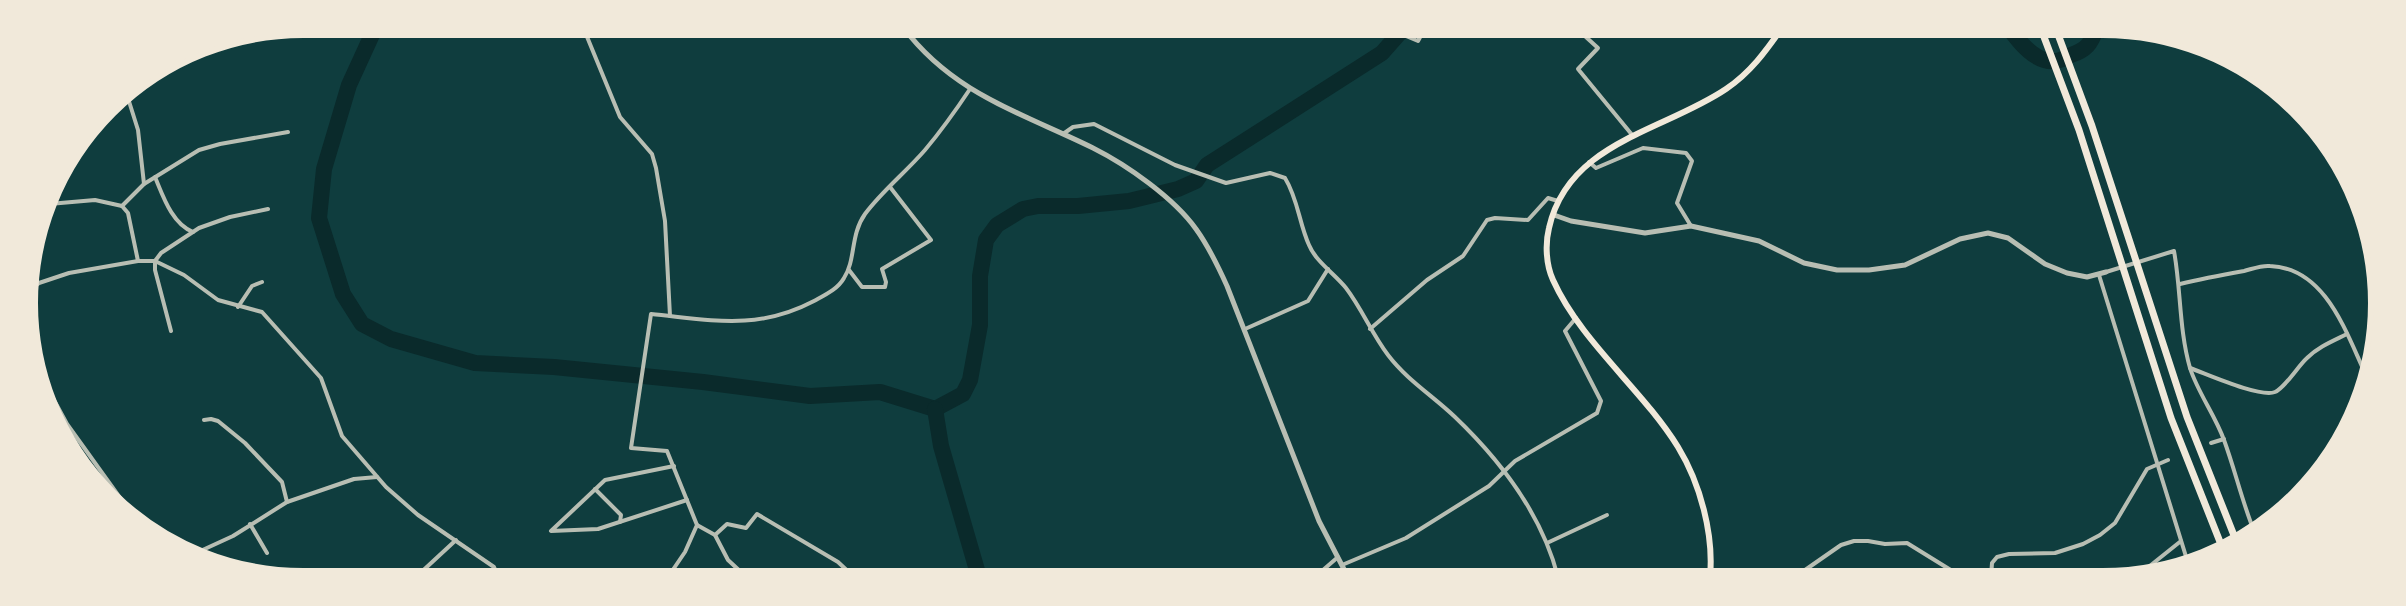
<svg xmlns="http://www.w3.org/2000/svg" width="2406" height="606" font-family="Commissioner,sans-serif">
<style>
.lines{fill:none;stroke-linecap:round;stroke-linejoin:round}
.river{stroke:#0a2a2b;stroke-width:16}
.minor{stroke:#b8beb3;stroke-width:4}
.tertiary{stroke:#b8beb3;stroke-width:5}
.primary{stroke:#f1e9da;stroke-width:6}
.motorway{stroke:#f1e9da;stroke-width:7}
.rim{fill:none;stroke:#f1e9da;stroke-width:6}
</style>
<rect width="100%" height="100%" fill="#0f3d3e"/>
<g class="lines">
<g class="river">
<polyline points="376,26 349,85 324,169 319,218 343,294 362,324 391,339 475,363 554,367 703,382 810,396 880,392 935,409"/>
<path d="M2009,28C2019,42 2036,64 2056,61C2060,61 2066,57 2071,55C2086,50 2091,44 2096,29"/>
<polyline points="935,409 963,394 970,380 980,325 980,276 986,240 997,225 1023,209 1038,206 1078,206 1129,201 1178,189 1196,181 1207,165 1382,53 1404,28"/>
<polyline points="935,409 941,446 979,577"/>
</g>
<g class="minor">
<polyline points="583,27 620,117 652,154 656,168 665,221 670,316"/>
<polyline points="1362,28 1387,28 1418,41 1425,28"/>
<polyline points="1576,28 1598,48 1578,69 1633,136"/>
<polyline points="127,95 138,130 144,184"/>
<path d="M1063,134L1073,127L1094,124L1175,165L1226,183L1270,173L1285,178C1298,199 1299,223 1309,245C1316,262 1335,274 1346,288C1362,309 1372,334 1388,355C1407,380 1433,396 1455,417C1501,461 1542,515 1558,577"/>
<polyline points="1589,162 1596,168 1643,148 1686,153 1692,161 1677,203 1691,226"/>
<path d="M155,177C163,196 172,224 193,232"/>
<polyline points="49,204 95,200 122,206 128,213 138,261"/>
<polyline points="122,206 144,184 199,150 220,144 288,132"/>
<polyline points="849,270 862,287 885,287 886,282 882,269 931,240 890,187"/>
<path d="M2106,272L2174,251C2181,289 2179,330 2190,368C2198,393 2215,415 2224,440C2235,470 2242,501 2254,531"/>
<polyline points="2099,275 2188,563"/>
<path d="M2180,284C2201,279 2222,275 2244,271C2252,269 2262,265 2270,266C2326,268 2346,333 2366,375"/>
<polyline points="238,307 252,286 262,282"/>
<polyline points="1245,329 1308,301 1328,269"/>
<polyline points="1370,329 1427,280 1463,256 1487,220 1495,218 1528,220 1548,198 1558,201"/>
<polyline points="171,331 155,270 155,261 161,253 199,228 230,217 268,209"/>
<path d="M2190,368C2207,374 2260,398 2275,392C2285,388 2298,366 2307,358C2318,347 2333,341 2347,334"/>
<polyline points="204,420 211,419 218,421 245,443 282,482 287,502"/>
<polyline points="65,435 73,433"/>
<polyline points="2211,443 2224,439"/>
<polyline points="674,466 605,480 551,531 598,529 687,500"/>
<polyline points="595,489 621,515 620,522"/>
<polyline points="131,513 67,424 41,376 31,322 32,288 39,283 69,273 138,261 155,261 184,275 218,300 262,312 321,378 342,436 386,487 418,515 494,567 498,577"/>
<polyline points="250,524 267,553"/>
<polyline points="697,525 715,535 728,560 742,573 743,577"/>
<polyline points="715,535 727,524 746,528 757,514 838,562 854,577"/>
<polyline points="1547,543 1607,515"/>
<polyline points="196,553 233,536 287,502 354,479 377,477"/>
<polyline points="1342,565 1406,538 1489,486 1515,461 1597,413 1601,401 1565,331 1576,318"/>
<polyline points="416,577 456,540"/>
<path d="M668,577L685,552L697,525L667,451L631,448L651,314C712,320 757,331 814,301C825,295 838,289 844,278C856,260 850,235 865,214C882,191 906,172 925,150C941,131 956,110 970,89"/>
<polyline points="1315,577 1338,557"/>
<polyline points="1619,577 1621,577"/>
<polyline points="1795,577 1841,545 1854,541 1868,541 1885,544 1907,543 1962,577"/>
<polyline points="1991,577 1992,563 1997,557 2009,554 2055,553 2083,544 2100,535 2115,523 2147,469 2168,460"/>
<polyline points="2136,577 2181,541"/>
</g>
<g class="tertiary">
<path d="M903,27C953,94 1022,113 1093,148C1127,165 1174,198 1196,229C1209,247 1218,266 1227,286L1319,521L1348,577"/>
<polyline points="1554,215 1571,221 1645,233 1691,226 1759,241 1804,263 1837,270 1869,270 1905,265 1960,239 1988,233 2008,238 2045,264 2067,273 2087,277 2106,272"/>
</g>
<path class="primary" d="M1710,577C1714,534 1700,483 1678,447C1642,389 1581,342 1553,280C1546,265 1545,244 1549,228C1568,142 1664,131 1726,89C1750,73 1766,51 1782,28"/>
<g class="motorway">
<polyline points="2041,29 2079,130 2171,418 2224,552"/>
<polyline points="2056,29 2092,126 2187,417 2237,543"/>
</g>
</g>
<path d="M0 0H2406V606H0ZM303 35H2103A268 268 0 0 1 2371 303V303A268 268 0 0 1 2103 571H303A268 268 0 0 1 35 303V303A268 268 0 0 1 303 35Z" fill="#f1e9da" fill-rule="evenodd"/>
<path class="rim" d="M303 35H2103A268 268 0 0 1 2371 303V303A268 268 0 0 1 2103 571H303A268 268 0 0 1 35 303V303A268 268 0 0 1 303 35Z"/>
</svg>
